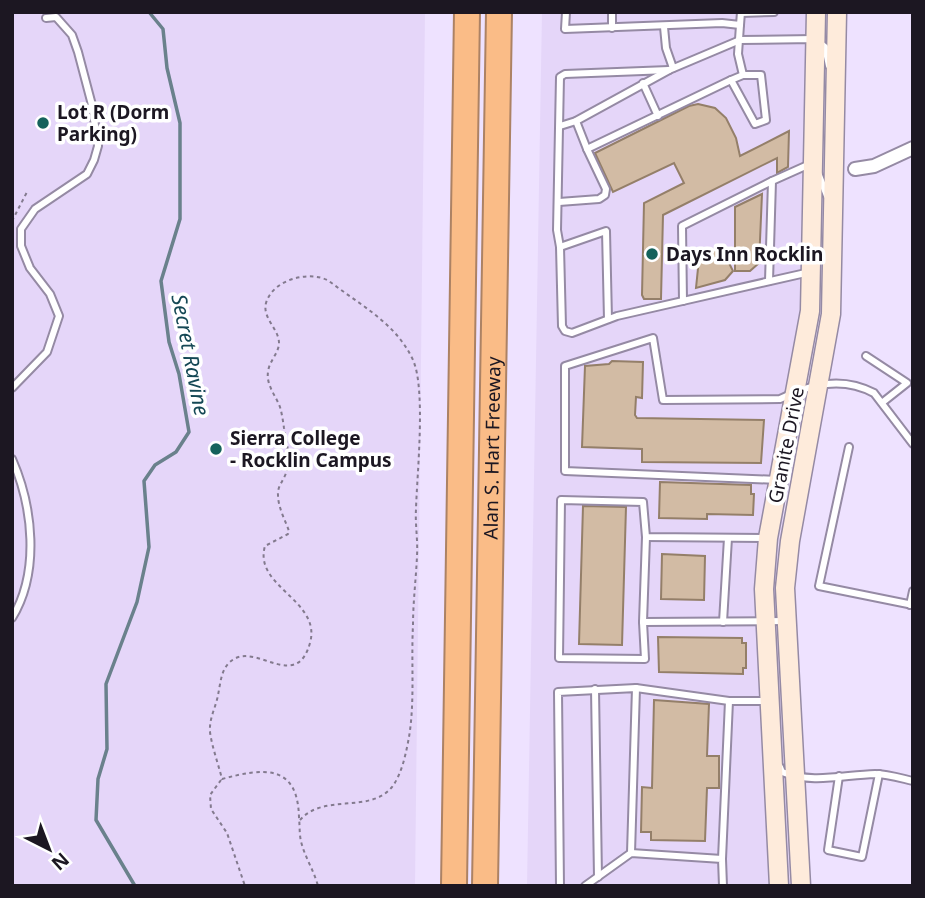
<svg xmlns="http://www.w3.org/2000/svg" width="925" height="898" font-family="'Noto Sans',sans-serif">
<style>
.built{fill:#e5d6f9}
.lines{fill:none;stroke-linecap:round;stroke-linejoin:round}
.stream{stroke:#6a818c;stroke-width:3.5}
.building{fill:#d2bba4;stroke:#947f69;stroke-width:2}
.lane-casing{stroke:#958aa4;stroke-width:10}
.street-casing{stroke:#958aa4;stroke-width:16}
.secondary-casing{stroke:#958aa4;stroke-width:21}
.highway-casing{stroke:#ac8264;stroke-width:28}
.path{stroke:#837a8e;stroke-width:2;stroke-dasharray:3.5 3.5;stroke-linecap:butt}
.lane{stroke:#fff;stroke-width:6}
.street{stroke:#fff;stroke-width:12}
.secondary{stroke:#feebdb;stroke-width:18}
.highway{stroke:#fabc87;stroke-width:24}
.poi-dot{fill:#15625c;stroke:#fff;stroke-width:2.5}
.labels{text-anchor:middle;stroke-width:7;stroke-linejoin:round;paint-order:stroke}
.poi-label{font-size:19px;font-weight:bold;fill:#1c1722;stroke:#fff;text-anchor:start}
.street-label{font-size:19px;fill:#1c1722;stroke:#fff}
.water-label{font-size:21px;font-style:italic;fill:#154855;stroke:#fff}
</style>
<rect width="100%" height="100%" fill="#eee2ff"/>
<g class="built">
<polygon points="12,12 425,12 415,886 12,886"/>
<polygon points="542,12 814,12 819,308 784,507 778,603 791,886 527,886"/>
</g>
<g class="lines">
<polyline class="stream" points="135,886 96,820 98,779 107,749 106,684 137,602 149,547 144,481 155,465 176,452 189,432 179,374 169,342 161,281 180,219 180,123 167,68 163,29 149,12"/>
</g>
<g class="building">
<polygon points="698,104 715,108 726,118 736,138 740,156 789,131 788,167 777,173 777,158 663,215 661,299 644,299 642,295 644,203 684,183 674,163 613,192 595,153 689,106"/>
<polygon points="762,194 759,263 750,271 735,271 735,207"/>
<polygon points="721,247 733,271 725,280 696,288 700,249 715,250"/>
<polygon points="612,361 643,362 642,398 636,397 635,415 637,418 764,420 761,463 642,462 642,449 582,447 585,366 609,364"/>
<polygon points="660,482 751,485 751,494 754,494 753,515 707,514 707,519 659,518"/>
<polygon points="583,506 626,507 622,645 579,644"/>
<polygon points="662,554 705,556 704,600 661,599"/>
<polygon points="658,637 742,638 742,643 746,643 746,668 743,668 743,674 659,672"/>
<polygon points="654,700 709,704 707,756 719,756 719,788 707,788 705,841 651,840 651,832 641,832 642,787 652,788"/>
</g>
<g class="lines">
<defs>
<g id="lane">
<polyline points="566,12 565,29 722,23 740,25 741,12"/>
<polyline points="741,13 774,12"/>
<polyline points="664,27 666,48 673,68"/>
<polyline points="612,28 612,12"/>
<polyline points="669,70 565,74 560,77 557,230 560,247 562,326 565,331 572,333 617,316 810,272"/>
<polyline points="731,80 743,75 738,54 740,25"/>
<polyline points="643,83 658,116"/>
<polyline points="576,121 587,149 731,80 755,124 766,120 761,75 743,75"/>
<polyline points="560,126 576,121 669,70 740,40 815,39 825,47 829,66"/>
<polyline points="817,170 827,196"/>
<polyline points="559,202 599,199 605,195 606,189 587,149"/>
<polyline points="560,247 606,231 608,319"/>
<polyline points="769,281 772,181 810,164"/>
<polyline points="683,301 682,226 772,181"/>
<polyline points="866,356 907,383 883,402"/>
<polyline points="12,388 47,352 59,316 50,294 30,268 21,246 21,229 35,209 87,174 94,160 98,146 92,105 78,52 72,35 56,17 46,18"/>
<polyline points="849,447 819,586 913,605"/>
<path d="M12,459C33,507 40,572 12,618"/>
<path d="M778,480L565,471V366L653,338L663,400L780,399C811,384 842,376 874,393L913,444"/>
<polyline points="767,538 646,537 643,502 561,500 559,658 645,659 643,622 784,621"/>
<polyline points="910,605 913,591"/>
<polyline points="643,622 646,537"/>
<polyline points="723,622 728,538"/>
<polyline points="636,688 729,701 766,701"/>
<polyline points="595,689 598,877"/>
<path d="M780,767L782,772C812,784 843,775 875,774C887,774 900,778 913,781"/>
<polyline points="839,776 828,850 862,857 879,774"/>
<polyline points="722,859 729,701"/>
<polyline points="560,886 558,692 636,688 631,853"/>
<polyline points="585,886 631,853 722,859 723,886"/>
</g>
<polyline id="street" points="855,169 874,166 913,148"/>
<g id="secondary">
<polyline points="779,886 764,589 768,538 810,311 816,12"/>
<polyline points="801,886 785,588 790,541 831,314 837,12"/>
</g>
<g id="highway">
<polyline points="454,886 467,12"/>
<path id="s1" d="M485,886L499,12"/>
</g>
</defs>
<use href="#lane" class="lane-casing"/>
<use href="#street" class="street-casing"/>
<use href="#secondary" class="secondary-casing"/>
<use href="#highway" class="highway-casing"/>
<g class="path">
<polyline points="12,221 27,192"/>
<polyline points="221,780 210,795 211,809 227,833 245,886"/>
<path d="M300,820C323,793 370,814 392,787C402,774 406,753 409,737C415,701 411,662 413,625C413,602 416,579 417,556C418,540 415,524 416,509C417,474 426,389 413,360C396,323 360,305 329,281C310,270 273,279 266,303C262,318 279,329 279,343C279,353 269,361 268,372C266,385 276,396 280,407C282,414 283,421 284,428C286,440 291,459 287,470C285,479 277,486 278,495C278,507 285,520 289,531L288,534L265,546C253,587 322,600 310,643C297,690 260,647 236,658C221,665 221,681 218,695C216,707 209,718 210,732C212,747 218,763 222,779C263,768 298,763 299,818C300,827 299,836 302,845C306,859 314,871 318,886"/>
</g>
<use href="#lane" class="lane"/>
<use href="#street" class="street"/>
<use href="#secondary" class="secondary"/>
<use href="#highway" class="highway"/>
</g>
<g class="poi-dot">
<circle cx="43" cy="123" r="7"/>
<circle cx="652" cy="254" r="7"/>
<circle cx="216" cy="449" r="7"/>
</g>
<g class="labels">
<g class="poi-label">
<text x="57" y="119">Lot R (Dorm<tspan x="57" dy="22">Parking)</tspan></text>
<text x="666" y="261">Days Inn Rocklin</text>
<text x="230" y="445">Sierra College<tspan x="230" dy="22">- Rocklin Campus</tspan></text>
</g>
<g class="street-label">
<text transform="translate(786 445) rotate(-79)" y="7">Granite Drive</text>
<text dy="7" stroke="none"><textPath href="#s1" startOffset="438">Alan S. Hart Freeway</textPath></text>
</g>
<g class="water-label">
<text transform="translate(190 355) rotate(79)" y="7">Secret Ravine</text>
</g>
</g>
<rect width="925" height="898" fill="none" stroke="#1c1722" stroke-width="28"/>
<g transform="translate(49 849) rotate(138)" stroke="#ffffff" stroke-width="5" paint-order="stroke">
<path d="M0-5L12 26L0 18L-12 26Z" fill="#1c1722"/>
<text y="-10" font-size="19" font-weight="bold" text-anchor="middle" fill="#1c1722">N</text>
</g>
</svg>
